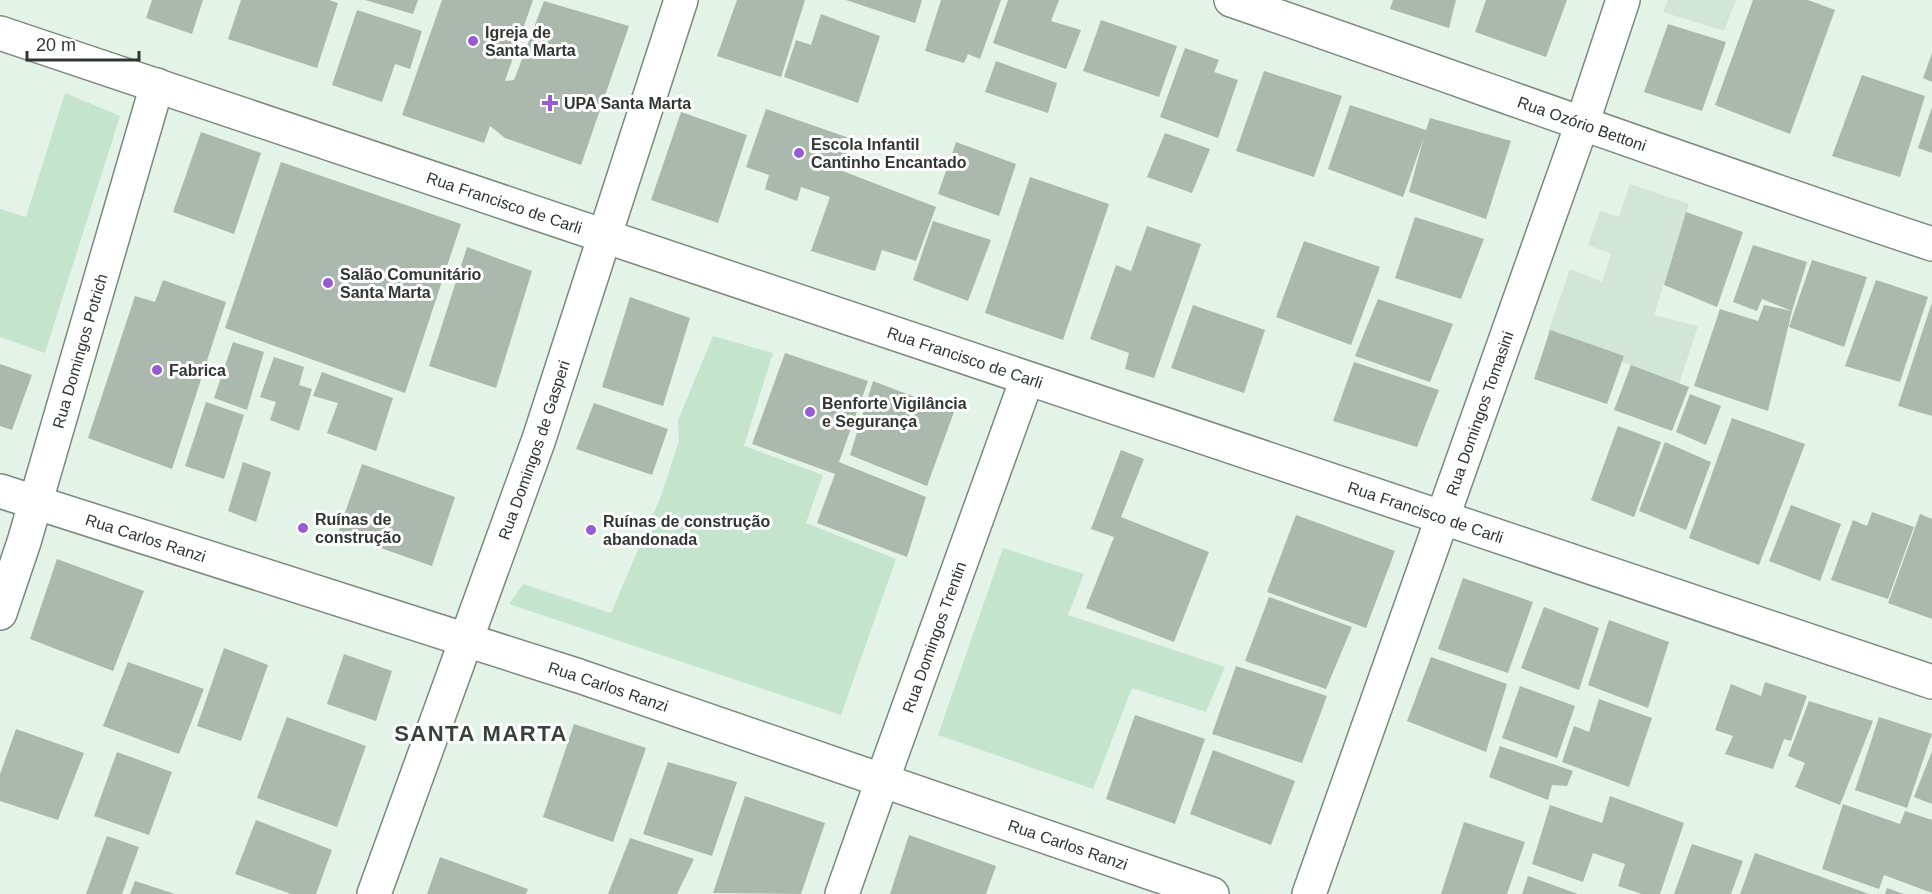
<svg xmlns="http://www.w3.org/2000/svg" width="1932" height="894" font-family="Helvetica,sans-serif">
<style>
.built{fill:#d1e6d7}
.green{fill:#c5e4ce}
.building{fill:#aab8ae}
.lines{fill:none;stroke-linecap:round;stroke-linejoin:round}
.street-casing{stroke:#7b887e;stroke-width:36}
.secondary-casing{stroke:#7b887e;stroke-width:36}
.street{stroke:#fff;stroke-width:33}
.secondary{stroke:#fff;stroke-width:33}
.poi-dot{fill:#975cd3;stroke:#fff;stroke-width:2}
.labels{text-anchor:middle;stroke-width:6;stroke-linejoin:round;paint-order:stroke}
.poi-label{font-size:16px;font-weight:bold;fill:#303632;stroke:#fff;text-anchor:start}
.street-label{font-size:16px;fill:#303632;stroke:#fff}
.district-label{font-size:22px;font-weight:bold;letter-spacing:1.5px;fill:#37433a;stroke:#fff}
</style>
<rect width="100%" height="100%" fill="#e4f3e8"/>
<g class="built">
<polygon points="1668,0 1736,0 1724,31 1663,12"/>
<polygon points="1630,184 1689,204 1654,315 1698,326 1679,384 1548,333 1570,269 1602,282 1611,254 1588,245 1600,211 1619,217"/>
</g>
<g class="green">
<polygon points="65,93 120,116 45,353 0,337 0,209 26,217"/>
<polygon points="713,336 773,353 744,446 823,475 806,523 896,559 841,715 509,604 523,584 611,613 661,496 679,441 678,420"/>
<polygon points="1003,548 1084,574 1068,615 1225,667 1206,712 1132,688 1093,789 938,735"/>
</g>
<g class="building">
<polygon points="152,0 203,0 192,34 146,18"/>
<polygon points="241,0 329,0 338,3 317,68 228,39"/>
<polygon points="365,0 418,0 413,14"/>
<polygon points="442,0 533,0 505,81 514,80 544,1 629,26 581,165 505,138 490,126 484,143 402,115"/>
<polygon points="737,0 805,0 781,77 717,56"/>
<polygon points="846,0 922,0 915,23"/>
<polygon points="941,0 1001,0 980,59 968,54 964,63 925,51"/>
<polygon points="1008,0 1059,0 1051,21 1081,30 1066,69 993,43"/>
<polygon points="1393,0 1456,0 1449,28 1390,9"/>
<polygon points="1486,0 1567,0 1546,57 1475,32"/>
<polygon points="1753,0 1808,0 1835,10 1790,134 1715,105"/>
<polygon points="357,10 422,31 410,69 395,64 382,102 332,85"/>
<polygon points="821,14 880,36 858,103 784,77 796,40 811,45"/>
<polygon points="1101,20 1177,46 1159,97 1083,71"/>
<polygon points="1668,24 1726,42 1702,111 1644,92"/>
<polygon points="1185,48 1219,60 1214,72 1238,80 1218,138 1160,117"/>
<polygon points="1932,53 1932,82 1923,78"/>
<polygon points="996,61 1057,83 1048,113 985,92"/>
<polygon points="1264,71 1342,96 1314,177 1236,151"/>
<polygon points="1862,75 1925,96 1900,177 1832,156"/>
<polygon points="1350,105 1426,130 1430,118 1511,141 1486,219 1409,192 1424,137 1403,197 1328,169"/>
<polygon points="1932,107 1932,153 1918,148"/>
<polygon points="766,109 852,139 840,170 936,207 916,261 882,250 875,271 811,251 830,197 801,187 797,201 765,189 769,175 746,167"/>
<polygon points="681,112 747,135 718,223 651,200"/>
<polygon points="201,132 261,153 234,234 173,212"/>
<polygon points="1165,133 1210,149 1192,193 1147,177"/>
<polygon points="956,142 1016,164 999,216 938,194"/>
<polygon points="281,162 461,224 405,393 225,328"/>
<polygon points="1030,177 1109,204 1063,340 985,313"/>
<polygon points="1686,212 1743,232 1717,307 1664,285"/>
<polygon points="1415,217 1484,239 1461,299 1395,278"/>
<polygon points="933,221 991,240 968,301 913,280"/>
<polygon points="1147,226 1201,244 1154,378 1125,369 1129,353 1090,339 1116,265 1131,271"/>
<polygon points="1304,241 1380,267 1351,345 1276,317"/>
<polygon points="1753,245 1807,262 1792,311 1768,411 1694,386 1720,309 1758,321 1764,305 1792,311 1762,299 1757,311 1733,302"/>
<polygon points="467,247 532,271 496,388 429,366"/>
<polygon points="1812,260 1867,277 1844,347 1789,327"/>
<polygon points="163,280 226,302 172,469 88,438 135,296 155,302"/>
<polygon points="1876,280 1928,297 1900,382 1845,366"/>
<polygon points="630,297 690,318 663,406 602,387"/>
<polygon points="1378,299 1453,324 1430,382 1355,356"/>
<polygon points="1932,302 1932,416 1898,406"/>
<polygon points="1193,305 1265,330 1244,393 1171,368"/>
<polygon points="1550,330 1624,356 1607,404 1534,379"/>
<polygon points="233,342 264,352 247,410 214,398"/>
<polygon points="785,353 868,381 839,462 926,497 907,557 817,523 835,474 752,444"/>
<polygon points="274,357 304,367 299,385 312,389 299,431 270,420 276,402 260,397"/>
<polygon points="1354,362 1439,390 1417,447 1333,421"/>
<polygon points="0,364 32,375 12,430 0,426"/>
<polygon points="1631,365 1689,387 1672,431 1614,410"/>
<polygon points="322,372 393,398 376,451 327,433 338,403 313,396"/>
<polygon points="873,381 954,412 927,486 850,455"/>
<polygon points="1690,394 1721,406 1706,445 1676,432"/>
<polygon points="206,402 244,415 224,479 185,466"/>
<polygon points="594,403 668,429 652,475 576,449"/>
<polygon points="1732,418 1805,444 1759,565 1689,538"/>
<polygon points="1618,426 1661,442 1634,517 1591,500"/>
<polygon points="1665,442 1711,462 1686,530 1639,511"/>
<polygon points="1121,450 1144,459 1121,517 1209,552 1174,642 1086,608 1114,537 1091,529"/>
<polygon points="243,462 271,472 256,522 228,511"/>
<polygon points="362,464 455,497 432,566 338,533"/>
<polygon points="1791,505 1841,524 1820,581 1769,561"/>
<polygon points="1872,512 1914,527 1888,599 1831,580 1853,520 1867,526"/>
<polygon points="1920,514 1932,519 1932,619 1888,603"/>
<polygon points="1296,515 1395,551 1366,628 1267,592"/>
<polygon points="57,559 144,591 113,671 30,639"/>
<polygon points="1463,578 1533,602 1508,673 1438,649"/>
<polygon points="1269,597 1352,627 1326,689 1245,661"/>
<polygon points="1544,607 1599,628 1579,690 1521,668"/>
<polygon points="1609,620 1669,642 1648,708 1588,685"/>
<polygon points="224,648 268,665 241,741 197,726"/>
<polygon points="344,654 392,671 376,721 327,704"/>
<polygon points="1431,657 1507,684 1486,752 1407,721"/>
<polygon points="128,662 204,689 179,754 103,726"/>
<polygon points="1236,666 1327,696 1302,763 1212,734"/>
<polygon points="1765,682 1807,696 1791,741 1784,739 1773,769 1725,754 1733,736 1715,730 1731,684 1761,696"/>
<polygon points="1520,686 1575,706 1557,758 1502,738"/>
<polygon points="1599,699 1652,718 1629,787 1562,762 1574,726 1589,732"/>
<polygon points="1809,701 1873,721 1840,805 1795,787 1805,763 1788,756"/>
<polygon points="1135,715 1205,739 1175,824 1106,799"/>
<polygon points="287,717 366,746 337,827 257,798"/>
<polygon points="1879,717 1932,734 1907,808 1855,790"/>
<polygon points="574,724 646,748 613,842 543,817"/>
<polygon points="16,729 84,753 58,820 0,801 0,774"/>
<polygon points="1500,746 1573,771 1567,786 1552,785 1548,800 1489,777"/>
<polygon points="1213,750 1295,781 1271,845 1190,814"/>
<polygon points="1932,751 1932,804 1914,797"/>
<polygon points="117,752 172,772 149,835 94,816"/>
<polygon points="668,762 737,782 712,856 643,834"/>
<polygon points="745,796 825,823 801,894 713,893"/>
<polygon points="1610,796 1684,823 1660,894 1642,894 1618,886 1625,864 1593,853 1583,882 1532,864 1550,805 1602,823"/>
<polygon points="1843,804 1900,824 1905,811 1932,820 1932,893 1884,875 1879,889 1822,869"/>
<polygon points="256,820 332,850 316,894 291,894 235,874"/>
<polygon points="1464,822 1525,842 1507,894 1441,894"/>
<polygon points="909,835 996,866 986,894 890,894"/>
<polygon points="107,836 139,847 122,894 86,894"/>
<polygon points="630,838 694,859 677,894 608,894"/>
<polygon points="1692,844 1743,861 1731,894 1674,894"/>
<polygon points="1755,853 1869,894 1740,894"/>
<polygon points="440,857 528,889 526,894 427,894"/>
<polygon points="1528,876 1578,894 1522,894"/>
<polygon points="135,881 175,894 130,894"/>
<polygon points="1887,888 1904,894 1885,894"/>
</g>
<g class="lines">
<defs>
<g id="street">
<path id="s1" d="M1231,0C1465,81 1697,166 1932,244"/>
<path id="s2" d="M0,33L1932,682"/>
<path id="s3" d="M0,613L24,542L157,85"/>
<path id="s4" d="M882,781L1027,379"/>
<path id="s5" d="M374,894L539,439L681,0"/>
<path id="s6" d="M1309,894L1582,124L1623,0"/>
</g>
<g id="secondary">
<path id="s7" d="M0,491L579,676L1212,894"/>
<polyline points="842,894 882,781"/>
</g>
</defs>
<use href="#street" class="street-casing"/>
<use href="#secondary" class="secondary-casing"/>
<use href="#street" class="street"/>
<use href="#secondary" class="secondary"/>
</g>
<g class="poi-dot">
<circle cx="473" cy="41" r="6"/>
<path d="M547 94h6v6h6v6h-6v6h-6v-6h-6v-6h6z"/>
<circle cx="799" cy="153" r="6"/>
<circle cx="328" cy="283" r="6"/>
<circle cx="157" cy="370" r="6"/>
<circle cx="810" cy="412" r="6"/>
<circle cx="303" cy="528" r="6"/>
<circle cx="591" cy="530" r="6"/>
</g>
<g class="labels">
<g class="poi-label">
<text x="485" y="38">Igreja de<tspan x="485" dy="18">Santa Marta</tspan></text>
<text x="564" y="109">UPA Santa Marta</text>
<text x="811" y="150">Escola Infantil<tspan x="811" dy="18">Cantinho Encantado</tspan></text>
<text x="340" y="280">Salão Comunitário<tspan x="340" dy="18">Santa Marta</tspan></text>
<text x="169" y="376">Fabrica</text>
<text x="822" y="409">Benforte Vigilância<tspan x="822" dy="18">e Segurança</tspan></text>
<text x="315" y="525">Ruínas de<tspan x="315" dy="18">construção</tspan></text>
<text x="603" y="527">Ruínas de construção<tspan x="603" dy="18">abandonada</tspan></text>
</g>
<g class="street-label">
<text dy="6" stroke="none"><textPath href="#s1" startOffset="372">Rua Ozório Bettoni</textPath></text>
<text dy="6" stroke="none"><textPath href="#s2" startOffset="532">Rua Francisco de Carli</textPath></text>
<text dy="6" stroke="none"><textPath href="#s3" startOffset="274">Rua Domingos Potrich</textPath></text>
<text dy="6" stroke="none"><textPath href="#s2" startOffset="1018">Rua Francisco de Carli</textPath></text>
<text dy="6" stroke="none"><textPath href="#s6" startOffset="510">Rua Domingos Tomasini</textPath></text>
<text dy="6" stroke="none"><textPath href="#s5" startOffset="472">Rua Domingos de Gasperi</textPath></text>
<text dy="6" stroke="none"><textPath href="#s2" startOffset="1504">Rua Francisco de Carli</textPath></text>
<text dy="6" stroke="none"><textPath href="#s7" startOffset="153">Rua Carlos Ranzi</textPath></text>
<text dy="6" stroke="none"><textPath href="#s4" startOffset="153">Rua Domingos Trentin</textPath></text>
<text dy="6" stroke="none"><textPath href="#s7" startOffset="639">Rua Carlos Ranzi</textPath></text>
<text dy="6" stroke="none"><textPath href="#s7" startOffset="1125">Rua Carlos Ranzi</textPath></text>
</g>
<g class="district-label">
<text x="481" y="741">SANTA MARTA</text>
</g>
</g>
<path d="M27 51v9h112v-9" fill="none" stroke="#303632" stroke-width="3"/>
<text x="36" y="51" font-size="18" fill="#303632" stroke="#ffffff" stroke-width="4.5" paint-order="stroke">20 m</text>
</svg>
